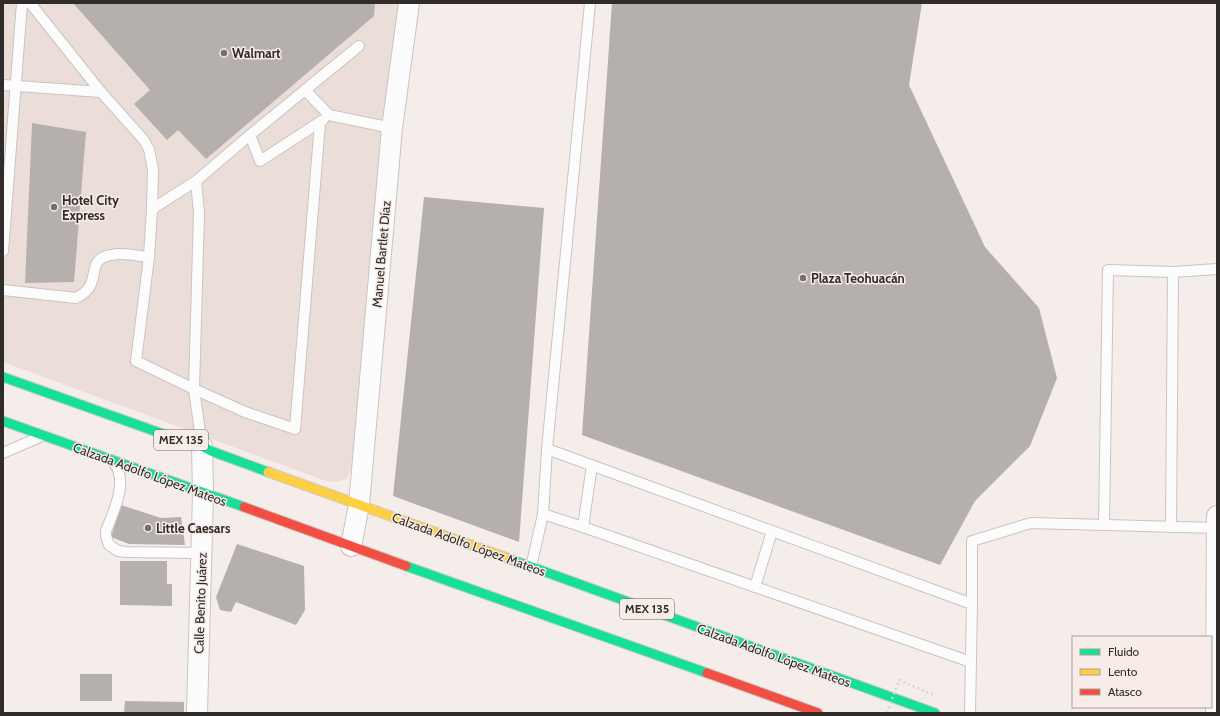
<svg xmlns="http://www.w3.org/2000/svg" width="1220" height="716" font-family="Cabin,sans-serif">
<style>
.built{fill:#ebded9}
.building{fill:#b5b0ae}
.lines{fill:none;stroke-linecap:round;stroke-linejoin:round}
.lane-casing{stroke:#c9c4c2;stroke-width:12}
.street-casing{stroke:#c9c4c2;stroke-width:22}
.fast-casing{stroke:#cecac9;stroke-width:11}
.slow-casing{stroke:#cecac9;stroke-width:11}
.jam-casing{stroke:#cecac9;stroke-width:11}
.lane{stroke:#fdfcfc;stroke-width:10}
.street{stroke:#fdfcfc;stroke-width:20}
.fast{stroke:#16e098;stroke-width:9}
.slow{stroke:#ffcf43;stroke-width:9}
.jam{stroke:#f24e42;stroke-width:9}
.path-bridge{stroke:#d7d5d4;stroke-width:2.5;stroke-dasharray:2 3;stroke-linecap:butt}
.poi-dot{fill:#75706d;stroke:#f7ece7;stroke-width:1.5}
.labels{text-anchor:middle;stroke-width:3;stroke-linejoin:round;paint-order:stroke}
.shield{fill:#f7ece7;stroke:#6c6663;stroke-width:1}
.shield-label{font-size:12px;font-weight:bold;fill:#302c2a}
.poi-label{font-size:13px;font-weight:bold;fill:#302c2a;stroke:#f7ece7;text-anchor:start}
.street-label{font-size:13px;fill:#302c2a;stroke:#f7ece7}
</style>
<rect width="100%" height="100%" fill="#f4edea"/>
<polygon class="built" points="3,3 403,3 351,470 346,479 334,482 326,481 3,362"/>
<g class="building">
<polygon points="73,3 375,3 374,16 206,159 178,130 167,140 134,104 150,90"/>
<polygon points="612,3 922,3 909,85 985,247 1039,308 1057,378 1030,446 975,501 940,565 582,435"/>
<polygon points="32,123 86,132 74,282 25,283"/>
<polygon points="424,197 544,208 519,542 393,496"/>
<polygon points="121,505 161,518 181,517 185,545 129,544 111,537"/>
<polygon points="237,544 304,566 305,610 296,625 236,602 231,612 220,610 216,597"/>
<polygon points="120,561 167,561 167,584 172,584 172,606 120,605"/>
<rect x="80" y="674" width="32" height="27"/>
<polygon points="125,701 184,702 184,713 124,713"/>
</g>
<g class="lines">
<defs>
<g id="lane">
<polyline points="30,3 101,92 143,139 149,149 153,170 152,209"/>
<polyline points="3,85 101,92"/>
<polyline points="305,90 359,46"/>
<polyline points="320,123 295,429 245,412 194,389 136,361 149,257 152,209 196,181 250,135 305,90 329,115 392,128"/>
<polyline points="250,135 260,161 323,120"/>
<polyline points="196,181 199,213 194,389 202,446"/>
<polyline points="3,251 22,3"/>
<polyline points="1173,272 1217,269"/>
<path d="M3,290L76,298C82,295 87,292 90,286C97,273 90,258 111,255C123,252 137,256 149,257"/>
<polyline points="547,449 972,604 970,713"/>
<polyline points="3,453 40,437"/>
<path d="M114,463C129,482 113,512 106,531V536L109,545L118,551L126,552L201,553"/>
<polyline points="543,514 583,527 971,662"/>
<polyline points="1104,525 1108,270 1173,272 1171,527"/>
<polyline points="583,527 592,465"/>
<polyline points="531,567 543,514 547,449 590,3"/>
<polyline points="755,587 772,531"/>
<polyline points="972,604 972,541 1031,523 1217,528"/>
</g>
<g id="street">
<polyline points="351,546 359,505 392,128 409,3"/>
<polyline points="197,713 203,493 202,446"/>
<polyline points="1216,713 1217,516"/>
</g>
<g id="fast">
<polyline points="3,377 163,434 202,446 211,451 268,472"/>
<polyline points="3,421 244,507"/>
<polyline points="507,558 935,713"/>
<polyline points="406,566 707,673"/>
</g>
<polyline id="slow" points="268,472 507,558"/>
<g id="jam">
<polyline points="244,507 406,566"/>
<polyline points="707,673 818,713"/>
</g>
</defs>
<use href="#lane" class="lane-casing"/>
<use href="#street" class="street-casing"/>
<use href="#fast" class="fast-casing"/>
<use href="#slow" class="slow-casing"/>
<use href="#jam" class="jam-casing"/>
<use href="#lane" class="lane"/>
<use href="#street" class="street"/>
<use href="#fast" class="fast"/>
<use href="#slow" class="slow"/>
<use href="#jam" class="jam"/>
<polyline class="path-bridge" points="887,713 899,680 934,695"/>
</g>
<g class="poi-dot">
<circle cx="224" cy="53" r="4"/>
<circle cx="54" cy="207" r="4"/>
<circle cx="803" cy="278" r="4"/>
<circle cx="148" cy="528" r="4"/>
</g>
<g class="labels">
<g class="shield">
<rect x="154" y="430" width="54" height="20" rx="3"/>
<rect x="620" y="599" width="54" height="20" rx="3"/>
</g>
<g class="shield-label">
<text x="181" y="444">MEX 135</text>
<text x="647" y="613">MEX 135</text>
</g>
<g class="poi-label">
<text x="232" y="58">Walmart</text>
<text x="62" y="205">Hotel City<tspan x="62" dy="15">Express</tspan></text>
<text x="811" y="283">Plaza Teohuacán</text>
<text x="156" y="533">Little Caesars</text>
</g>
<g class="street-label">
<text transform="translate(381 254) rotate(-85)" y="5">Manuel Bartlet Díaz</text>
<text transform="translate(150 474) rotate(20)" y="5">Calzada Adolfo López Mateos</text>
<text transform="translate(469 544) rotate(20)" y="5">Calzada Adolfo López Mateos</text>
<text transform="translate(200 603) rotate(-88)" y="5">Calle Benito Juárez</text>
<text transform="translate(774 655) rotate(20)" y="5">Calzada Adolfo López Mateos</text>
</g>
</g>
<rect width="1220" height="716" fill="none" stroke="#302c2a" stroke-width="8"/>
<rect x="1072" y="636" width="140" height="72" fill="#f7ece7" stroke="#a79f9b"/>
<rect x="1080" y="649" width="20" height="6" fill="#16e098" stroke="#a79f9b"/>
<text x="1108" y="656" font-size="12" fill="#302c2a">Fluido</text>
<rect x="1080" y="669" width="20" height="6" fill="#ffcf43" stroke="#a79f9b"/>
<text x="1108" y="676" font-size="12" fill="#302c2a">Lento</text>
<rect x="1080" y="689" width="20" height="6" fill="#f24e42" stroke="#a79f9b"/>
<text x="1108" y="696" font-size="12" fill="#302c2a">Atasco</text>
</svg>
